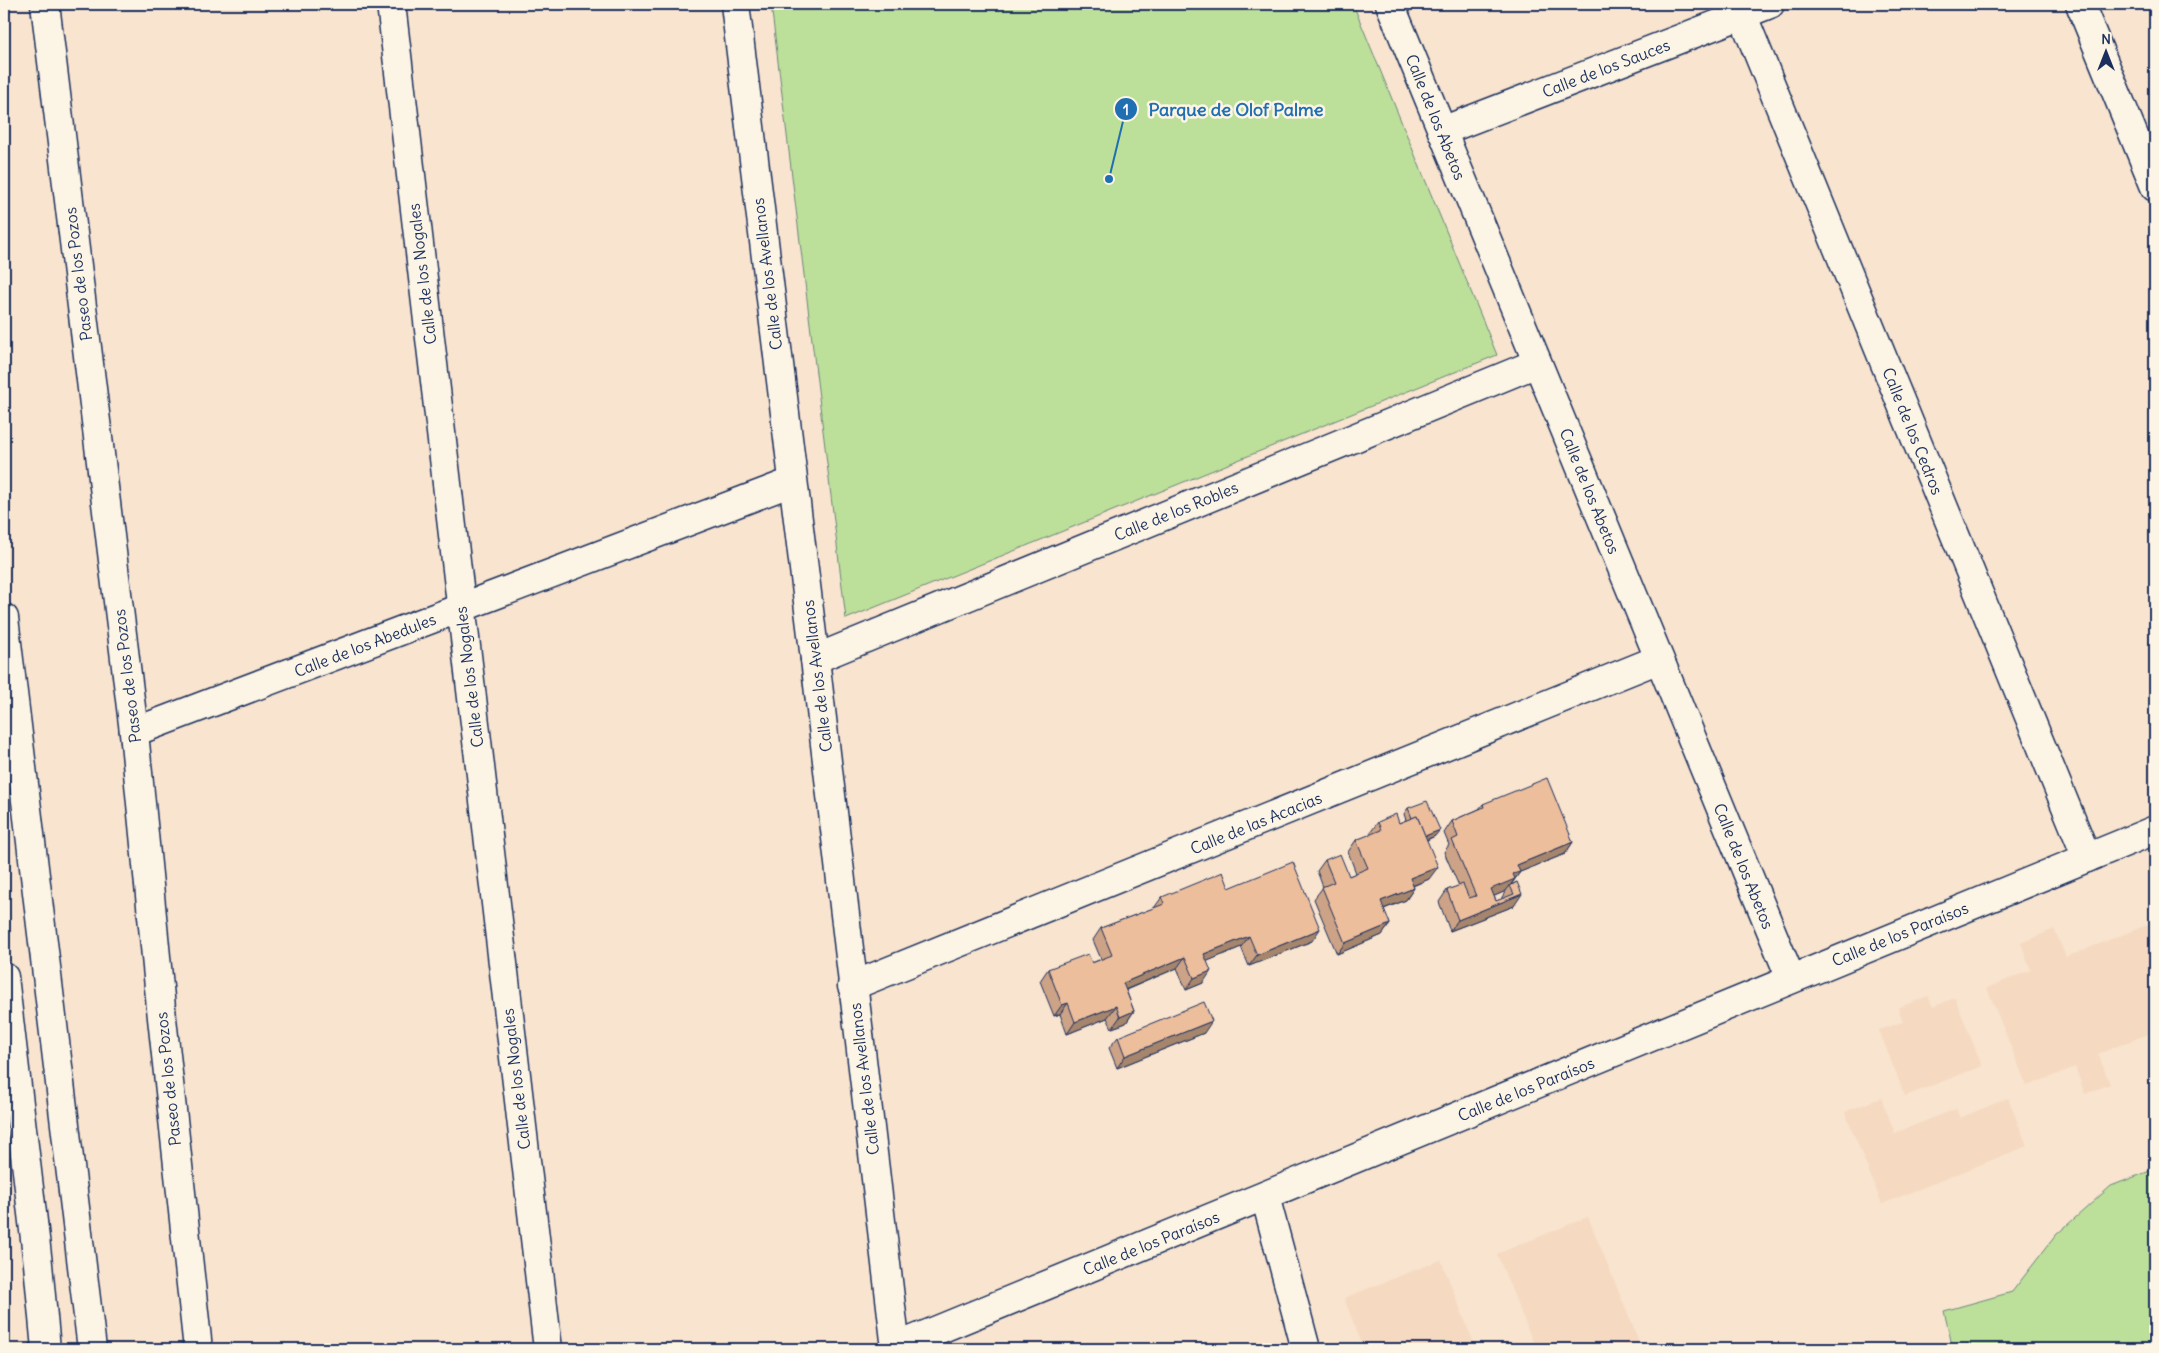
<svg xmlns="http://www.w3.org/2000/svg" width="2159" height="1353" font-family="Delius,sans-serif">
<style>
.built{fill:#f5d9c0}
.green{fill:#bcdf99;stroke:#6c877c}
.lines{fill:none;stroke-linecap:round;stroke-linejoin:round}
.minor-casing{stroke:#1b2f5e;stroke-width:31}
.tertiary-casing{stroke:#1b2f5e;stroke-width:31}
.minor{stroke:#fcf5e5;stroke-width:28}
.tertiary{stroke:#fcf5e5;stroke-width:28}
.wall{fill:#cca386;stroke:#1b2f5e;fill-rule:evenodd}
.shaded-wall{fill:#a6856d;stroke:#1b2f5e}
.building{fill:#edbe9c;stroke:#1b2f5e}
.labels{text-anchor:middle;stroke-width:5;stroke-linejoin:round;paint-order:stroke}
.street-label{font-size:16px;fill:#1b2f5e;stroke:#fcf5e5}
.leader{fill:none;stroke:#1f6fb2;stroke-width:2}
.callout-dot{fill:#1f6fb2;stroke:#fcf5e5;stroke-width:2}
.mark-label{font-size:15px;text-anchor:middle;font-weight:bold;fill:#fff}
.callout-label{font-size:18px;text-anchor:middle;font-weight:bold;fill:#1f6fb2;stroke:#fcf5e5;stroke-width:5;stroke-linejoin:round;paint-order:stroke}
</style>
<rect width="100%" height="100%" fill="#f8e4cf"/>
<filter id="ink" filterUnits="userSpaceOnUse"><feTurbulence type="fractalNoise" baseFrequency=".02" numOctaves="2"/><feDisplacementMap in="SourceGraphic" scale="10" xChannelSelector="R" yChannelSelector="G"/><feConvolveMatrix kernelMatrix="1 2 1 2 8 2 1 2 1" color-interpolation-filters="sRGB"/></filter>
<g filter="url(#ink)">
<g class="built">
<polygon points="2155,922 2155,1031 2098,1054 2110,1084 2085,1094 2075,1067 2027,1086 1987,988 2031,970 2021,943 2054,929 2066,957"/>
<polygon points="1928,996 1933,1007 1955,998 1982,1066 1905,1096 1879,1030 1903,1022 1898,1008"/>
<polygon points="1881,1098 1895,1133 1956,1109 1960,1118 2008,1098 2027,1146 1882,1204 1845,1112"/>
<polygon points="1588,1217 1642,1349 1536,1349 1497,1254"/>
<polygon points="1441,1260 1476,1349 1364,1349 1344,1298"/>
</g>
<g class="green">
<polygon points="771,4 1353,4 1497,355 846,619"/>
<polygon points="2155,1169 2155,1349 1953,1349 1944,1311 2012,1292 2056,1235 2111,1186"/>
</g>
<g class="lines">
<defs>
<g id="minor">
<polyline points="45,4 134,732 162,1018 198,1349"/>
<polyline points="391,4 548,1349"/>
<polyline points="735,4 815,659 896,1349"/>
<polyline points="1390,4 1791,979"/>
<polyline points="1738,4 2087,858"/>
<polyline points="2080,4 2155,187"/>
<polyline points="1442,131 1770,4"/>
<polyline points="815,659 1537,363"/>
<polyline points="134,732 792,482"/>
<polyline points="852,986 1659,659"/>
<polyline points="1265,1196 1306,1349"/>
<polyline points="896,1347 2155,830"/>
</g>
<g id="tertiary">
<polyline points="4,618 92,1349"/>
<polyline points="4,977 38,1264 46,1349"/>
</g>
</defs>
<use href="#minor" class="minor-casing"/>
<use href="#tertiary" class="tertiary-casing"/>
<use href="#minor" class="minor"/>
<use href="#tertiary" class="tertiary"/>
</g>
<g class="wall">
<path d="M1483,804L1573,842L1565,854L1520,872L1511,885L1517,882L1514,906L1450,931L1439,902L1447,890L1459,886L1444,852L1449,845L1444,833L1452,821L1479,809ZM1506,891L1502,897V899L1496,901L1494,896Z"/>
<polygon points="1408,808 1435,836 1427,840 1429,879 1413,886 1414,888 1406,900 1384,909 1390,924 1382,935 1337,954 1314,899 1323,887 1317,871 1325,860 1349,876 1356,873 1348,852 1356,840 1370,835 1370,833 1378,822 1399,823 1406,820 1404,814"/>
<polygon points="1229,888 1312,941 1249,966 1241,947 1207,961 1203,983 1186,990 1177,968 1126,990 1134,1011 1126,1023 1112,1028 1107,1018 1067,1034 1060,1014 1054,1016 1040,981 1048,969 1092,963 1101,959 1093,940 1101,928 1154,908 1162,897"/>
<polygon points="1204,1033 1117,1068 1109,1048 1118,1037"/>
</g>
<g class="shaded-wall">
<polygon points="1440,830 1435,836 1416,844 1420,838"/>
<polygon points="1573,842 1565,854 1520,872 1506,891 1483,901 1491,889 1517,865"/>
<polygon points="1438,867 1429,879 1402,890 1410,878"/>
<polygon points="1414,888 1406,900 1373,913 1381,901"/>
<polygon points="1522,894 1514,906 1450,931 1458,920"/>
<polygon points="1390,924 1382,935 1337,954 1345,943"/>
<polygon points="1320,929 1312,941 1249,966 1257,955"/>
<polygon points="1249,936 1241,947 1196,966 1204,954"/>
<polygon points="1185,957 1177,968 1115,994 1123,983"/>
<polygon points="1211,971 1203,983 1186,990 1194,978"/>
<polygon points="1068,1003 1060,1014 1054,1016 1062,1005"/>
<polygon points="1116,1006 1107,1018 1067,1034 1075,1022"/>
<polygon points="1134,1011 1126,1023 1112,1028 1120,1017"/>
<polygon points="1212,1021 1204,1033 1117,1068 1125,1056"/>
</g>
<g class="building">
<polygon points="1547,778 1573,842 1517,865 1520,872 1513,874 1515,879 1491,889 1496,901 1514,894 1510,886 1517,882 1522,894 1458,920 1447,890 1463,884 1469,898 1476,896 1452,840 1458,837 1452,821 1484,807 1483,804"/>
<polygon points="1427,801 1440,830 1425,836 1417,816 1412,818 1408,808"/>
<polygon points="1396,814 1399,823 1417,816 1438,867 1410,878 1414,888 1381,901 1390,924 1345,943 1322,887 1334,882 1325,860 1340,854 1349,876 1368,868 1356,840 1381,830 1378,822"/>
<polygon points="1293,862 1320,929 1257,955 1249,936 1204,954 1211,971 1194,978 1185,957 1123,983 1134,1011 1120,1017 1116,1006 1075,1022 1068,1003 1062,1005 1048,969 1088,954 1092,963 1112,955 1101,928 1164,904 1162,897 1223,872 1229,888"/>
<polygon points="1204,1002 1212,1021 1125,1056 1118,1037"/>
</g>
</g>
<g class="labels">
<g class="street-label">
<text transform="translate(1606 68) rotate(-21)" y="6">Calle de los Sauces</text>
<text transform="translate(1436 117) rotate(68)" y="6">Calle de los Abetos</text>
<text transform="translate(78 274) rotate(-97)" y="6">Paseo de los Pozos</text>
<text transform="translate(422 274) rotate(-97)" y="6">Calle de los Nogales</text>
<text transform="translate(767 274) rotate(-97)" y="6">Calle de los Avellanos</text>
<text transform="translate(1913 431) rotate(68)" y="6">Calle de los Cedros</text>
<text transform="translate(1590 491) rotate(68)" y="6">Calle de los Abetos</text>
<text transform="translate(1176 511) rotate(-22)" y="6">Calle de los Robles</text>
<text transform="translate(365 645) rotate(-21)" y="6">Calle de los Abedules</text>
<text transform="translate(127 676) rotate(-97)" y="6">Paseo de los Pozos</text>
<text transform="translate(817 676) rotate(-97)" y="6">Calle de los Avellanos</text>
<text transform="translate(469 677) rotate(-97)" y="6">Calle de los Nogales</text>
<text transform="translate(1256 823) rotate(-22)" y="6">Calle de las Acacias</text>
<text transform="translate(1744 866) rotate(68)" y="6">Calle de los Abetos</text>
<text transform="translate(1900 934) rotate(-22)" y="6">Calle de los Paraísos</text>
<text transform="translate(168 1079) rotate(-96)" y="6">Paseo de los Pozos</text>
<text transform="translate(516 1079) rotate(-97)" y="6">Calle de los Nogales</text>
<text transform="translate(864 1079) rotate(-97)" y="6">Calle de los Avellanos</text>
<text transform="translate(1526 1089) rotate(-22)" y="6">Calle de los Paraísos</text>
<text transform="translate(1151 1243) rotate(-22)" y="6">Calle de los Paraísos</text>
</g>
</g>
<path class="leader" d="M1109 179L1126 109"/>
<g class="callout-dot">
<circle cx="1109" cy="179" r="5"/>
<circle cx="1126" cy="109" r="12"/>
</g>
<g class="mark-label">
<text x="1126" y="115">1</text>
</g>
<g class="callout-label">
<text x="1236" y="116">Parque de Olof Palme</text>
</g>
<rect width="2159" height="1353" fill="none" stroke="#fcf5e5" stroke-width="20"/>
<rect x="10" y="10" width="2139" height="1333" fill="none" stroke="#1b2f5e" stroke-width="2" filter="url(#ink)"/>
<g transform="translate(2106 52)" stroke="#fcf5e5" stroke-width="4" paint-order="stroke">
<path d="M0-4L9 19L0 12L-9 19Z" fill="#1b2f5e"/>
<text y="-8" font-size="14" font-weight="bold" text-anchor="middle" fill="#1b2f5e">N</text>
</g>
</svg>
